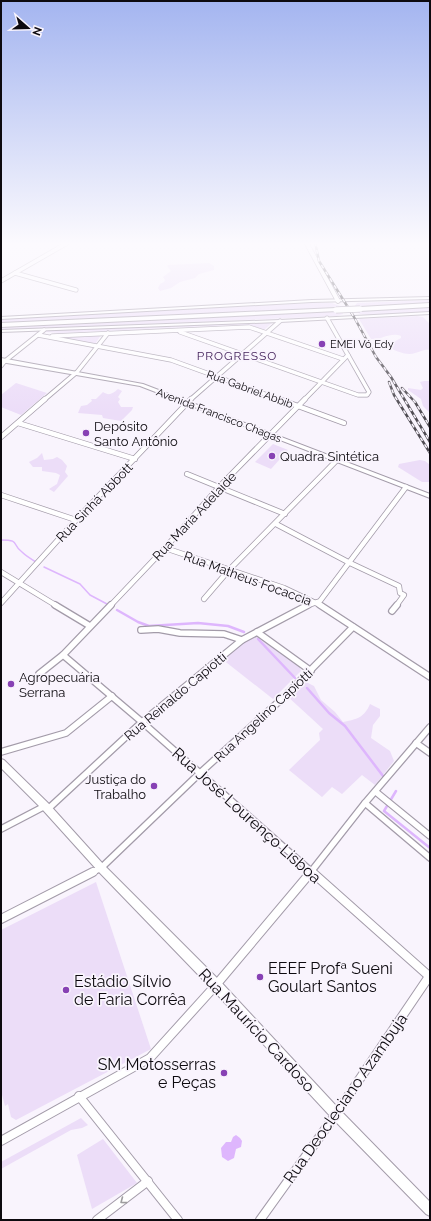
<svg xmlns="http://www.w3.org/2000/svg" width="431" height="1221" font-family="Raleway,sans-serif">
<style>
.green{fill:#ecddf8}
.water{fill:#deb6fd}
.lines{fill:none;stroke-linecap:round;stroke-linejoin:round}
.stream-far1{stroke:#deb6fd;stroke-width:1.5}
.stream{stroke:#deb6fd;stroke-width:2.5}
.minor-far3-casing{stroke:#a39ba9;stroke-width:5}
.minor-far2-casing{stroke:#a39ba9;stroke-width:6}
.minor-far1-casing{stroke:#a39ba9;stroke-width:8}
.minor-casing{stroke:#a39ba9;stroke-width:10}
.tertiary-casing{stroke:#a39ba9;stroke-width:5.5}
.secondary-casing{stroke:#a39ba9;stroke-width:2}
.trunk-casing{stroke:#a39ba9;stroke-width:2}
.minor-far3{stroke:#fff;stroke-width:3.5}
.minor-far2{stroke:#fff;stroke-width:4.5}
.minor-far1{stroke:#fff;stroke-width:5.5}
.minor{stroke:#fff;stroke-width:8}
.tertiary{stroke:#fff;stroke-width:4}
.secondary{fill:#fff;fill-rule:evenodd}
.trunk{fill:#fff;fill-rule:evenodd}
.rail-casing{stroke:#4f4b52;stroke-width:2.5}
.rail{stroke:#f9f4fd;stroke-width:1.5;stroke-dasharray:4;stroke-linecap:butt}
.trunk-bridge-casing{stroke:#a39ba9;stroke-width:7;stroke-linecap:butt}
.trunk-bridge{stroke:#fff;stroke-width:5.5}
.oneway{stroke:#9e9d9f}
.poi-dot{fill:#8741b4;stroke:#f9f4fd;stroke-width:1.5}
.labels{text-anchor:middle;stroke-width:3.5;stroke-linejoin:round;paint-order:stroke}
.far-poi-label{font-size:11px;fill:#0d0a0f;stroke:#f9f4fd;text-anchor:start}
.far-street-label{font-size:11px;fill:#0d0a0f;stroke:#f9f4fd}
.far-neighbourhood-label{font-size:12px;letter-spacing:1px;fill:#43225a;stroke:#f9f4fd}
.poi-label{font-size:13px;fill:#0d0a0f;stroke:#f9f4fd;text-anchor:start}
.street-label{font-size:13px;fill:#0d0a0f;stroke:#f9f4fd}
.near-street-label{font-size:16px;fill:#0d0a0f;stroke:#f9f4fd}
.near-poi-label{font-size:16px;fill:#0d0a0f;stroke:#f9f4fd;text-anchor:start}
</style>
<rect width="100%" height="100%" fill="#f9f4fd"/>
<g class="green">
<polygon points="209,263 214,266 214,270 199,274 195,278 180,282 171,288 160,291 158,288 160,284 164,282 165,280 163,277 171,271 167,266 168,265"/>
<polygon points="430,300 430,303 354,307 357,303"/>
<polygon points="311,303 332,303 343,307 1,323 1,319"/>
<polygon points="430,307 430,312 370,315 360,314 355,311"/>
<polygon points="343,310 343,314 337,316 1,330 1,327"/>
<path d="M417,316L423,317L430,324V350C423,349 421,352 415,353C408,356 392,351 388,345L390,344L401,338V336C389,332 383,340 371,339L359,319Z"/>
<polygon points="273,322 264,330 253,326 234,325 62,333 46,332 47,330"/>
<polygon points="101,335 95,344 65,338 67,336"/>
<polygon points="424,381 430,381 430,413 423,406 421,399 408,390 408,388 421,390 423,388 420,382"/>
<polygon points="16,383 47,393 21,415 1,407 1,395"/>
<path d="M118,389L122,391L118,397L120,399L118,402L121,407H133L132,410L121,421L103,418L102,415L78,413L81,406L87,405L92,401L91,399H96L103,392C109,396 112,394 118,389Z"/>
<polygon points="273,444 288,450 271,469 255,462"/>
<polygon points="42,453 44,460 53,459 57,457 62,460 67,466 65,472 68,476 54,492 49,489 57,484 60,475 56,473 42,471 42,467 33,467 29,462 37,458"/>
<polygon points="420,460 425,461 430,465 429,482 422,482 398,467 399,464"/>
<polygon points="255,634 299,665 301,671 273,699 222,659 245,639"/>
<path d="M304,681L314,686L321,700L335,712L343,722C357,719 364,718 370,704L380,709V716L373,725L371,738L390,751L394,761L375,785L362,775L342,794L332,787L322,797L289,770L320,740L319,733L323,729L286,695Z"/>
<polygon points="96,882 151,1049 16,1120 11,1117 8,1104 5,1106 1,1091 1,930"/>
<polygon points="81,1118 88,1125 82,1128 71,1130 1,1169 1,1162"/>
<polygon points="103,1139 137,1183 92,1209 77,1155"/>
</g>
<polygon class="water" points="236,1135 240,1138 242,1141 241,1147 236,1149 234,1158 228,1161 222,1157 221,1148 226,1142 231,1142 233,1137"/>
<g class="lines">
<g class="stream-far1">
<path d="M1,540C21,540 11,544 22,552C26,556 31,559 36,562"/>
<polyline points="44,567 80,584 90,595 107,604"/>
</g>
<g class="stream">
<polyline points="117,610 138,622 149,626 198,623 228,626 244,632"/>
<polyline points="258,639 295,678"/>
<polyline points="307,688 329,713 345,726 383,776"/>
<polyline points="396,791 384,811 430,848"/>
</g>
<defs>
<g id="minor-far3">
<polyline points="15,273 76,290"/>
<polyline points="1,281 69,242"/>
<polyline points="180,332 358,395 367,395 369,392 327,318"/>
<polyline points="38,335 171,360 281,400"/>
<polyline points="52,336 249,327 343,359"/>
<polyline points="1,366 5,361 44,330"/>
<polyline points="44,400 77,372 108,333"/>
<polyline points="190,400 280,321"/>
<polyline points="304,400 348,355"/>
</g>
<g id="minor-far2">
<polyline points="279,399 344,423"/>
<polyline points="18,423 135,459"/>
<polyline points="1,437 45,399"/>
<polyline points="187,474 285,514"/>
<polyline points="1,495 76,520"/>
<polyline points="276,524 350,563 399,586 400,593 404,595 396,606"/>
<polyline points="165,548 284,588 322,606"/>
<polyline points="1,572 57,606"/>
<polyline points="204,599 229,570 337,460"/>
<polyline points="1,603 76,520 191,399"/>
<polyline points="110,606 165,548 220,486 305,399"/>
<polyline points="306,606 320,601 406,487"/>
</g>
<g id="minor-far1">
<polyline points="55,605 90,626"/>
<polyline points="320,605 430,677"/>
<polyline points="392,611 397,605"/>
<polyline points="141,630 158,629 180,633 224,634 242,640"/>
<polyline points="257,632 311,671"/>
<polyline points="63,655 142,722 313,873"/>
<polyline points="39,674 63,655 111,605"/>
<polyline points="416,743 430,753"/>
<polyline points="1,752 66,733 112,696"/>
<polyline points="376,792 430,836"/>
<polyline points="365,803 430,858"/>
<polyline points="48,809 142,722 242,640 308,605"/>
<polyline points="1,829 45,806"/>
<polyline points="91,873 101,868 200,773 285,696 353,627"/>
<polyline points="310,873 365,803 430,727"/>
</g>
<g id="minor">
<polyline points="312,872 430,977"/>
<polyline points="1,919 93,872"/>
<polyline points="79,1096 178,1220"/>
<polyline points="1,1141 150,1058 216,985 311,872"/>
<polyline points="97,1220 148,1181"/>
<polyline points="260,1220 336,1114 430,975"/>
</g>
<polyline id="tertiary" points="306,242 338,301"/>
<g id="secondary">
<polygon points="430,297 430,299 312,302 1,319 1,317 312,300"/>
<polygon points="430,312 430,314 280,322 1,332 1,330 280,320"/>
<polygon points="1,358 143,384 430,494 430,498 140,386 1,362"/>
<polygon points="1,759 4,760 48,803 104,865 220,981 340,1110 430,1202 430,1216 426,1214 332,1118 212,989 98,871 42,809 1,768"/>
</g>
<g id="trunk">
<polygon points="430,303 430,307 360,311 357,309 360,307"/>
<polygon points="336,308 338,309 338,311 1,327 1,323"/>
</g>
</defs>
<use href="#minor-far3" class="minor-far3-casing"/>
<use href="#minor-far2" class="minor-far2-casing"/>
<use href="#minor-far1" class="minor-far1-casing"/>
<use href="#minor" class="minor-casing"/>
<use href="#tertiary" class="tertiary-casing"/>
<use href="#secondary" class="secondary-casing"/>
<use href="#trunk" class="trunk-casing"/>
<use href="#minor-far3" class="minor-far3"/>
<use href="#minor-far2" class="minor-far2"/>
<use href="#minor-far1" class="minor-far1"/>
<use href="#minor" class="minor"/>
<use href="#tertiary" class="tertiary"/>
<use href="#secondary" class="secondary"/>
<use href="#trunk" class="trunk"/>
<defs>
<g id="rail">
<polyline points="315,242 319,261 354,317 376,357 391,377 430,442"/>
<polyline points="389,382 394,395 430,453"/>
<polyline points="402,388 415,402 430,427"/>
</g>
</defs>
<use href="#rail" class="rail-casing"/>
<use href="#rail" class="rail"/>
<defs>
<polyline id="trunk-bridge" points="336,310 360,309"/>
</defs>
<use href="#trunk-bridge" class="trunk-bridge-casing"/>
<use href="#trunk-bridge" class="trunk-bridge"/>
</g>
<defs><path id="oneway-chevron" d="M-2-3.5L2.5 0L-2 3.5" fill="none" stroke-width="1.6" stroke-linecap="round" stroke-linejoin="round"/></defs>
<use class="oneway" href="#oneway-chevron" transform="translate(123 1201) rotate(143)"/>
<linearGradient id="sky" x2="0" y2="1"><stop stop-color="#a4b5f0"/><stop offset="0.59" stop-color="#fcfafe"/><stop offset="1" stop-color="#fcfafe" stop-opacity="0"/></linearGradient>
<rect width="431" height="413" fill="url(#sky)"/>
<g class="poi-dot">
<circle cx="322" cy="344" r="4"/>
<circle cx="86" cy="433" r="4"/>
<circle cx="272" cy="456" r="4"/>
<circle cx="11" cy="684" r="4"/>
<circle cx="154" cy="786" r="4"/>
<circle cx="260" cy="977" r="4"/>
<circle cx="66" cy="990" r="4"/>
<circle cx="224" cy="1073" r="4"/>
</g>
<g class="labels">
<g class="far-poi-label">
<text x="330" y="348">EMEI Vó Edy</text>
</g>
<g class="far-street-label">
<text transform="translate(250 389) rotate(20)" y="4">Rua Gabriel Abbib</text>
<text transform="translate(219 415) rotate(21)" y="4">Avenida Francisco Chagas</text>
</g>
<g class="far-neighbourhood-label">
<text x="237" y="360">PROGRESSO</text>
</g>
<g class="poi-label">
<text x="94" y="431">Depósito<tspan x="94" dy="15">Santo Antônio</tspan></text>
<text x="280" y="461">Quadra Sintética</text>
<text x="19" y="682">Agropecuária<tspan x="19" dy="15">Serrana</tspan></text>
<text x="146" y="784" text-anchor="end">Justiça do<tspan x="146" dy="15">Trabalho</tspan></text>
</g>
<g class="street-label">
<text transform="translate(94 502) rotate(-46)" y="5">Rua Sinhá Abbott</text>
<text transform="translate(194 516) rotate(-47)" y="5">Rua Maria Adelaide</text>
<text transform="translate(248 578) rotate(20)" y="5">Rua Matheus Focaccia</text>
<text transform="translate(175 696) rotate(-40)" y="5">Rua Reinaldo Capiotti</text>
<text transform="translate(263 715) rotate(-43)" y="5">Rua Angelino Capiotti</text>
</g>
<g class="near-street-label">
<text transform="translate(247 815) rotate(42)" y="6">Rua José Lourenço Lisboa</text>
<text transform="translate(257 1030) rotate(47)" y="6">Rua Maurício Cardoso</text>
<text transform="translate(345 1098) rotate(-55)" y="6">Rua Deocleciano Azambuja</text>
</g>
<g class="near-poi-label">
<text x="268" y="974">EEEF Profª Sueni<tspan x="268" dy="18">Goulart Santos</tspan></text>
<text x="74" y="987">Estádio Sílvio<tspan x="74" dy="18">de Faria Corrêa</tspan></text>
<text x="216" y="1070" text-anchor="end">SM Motosserras<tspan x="216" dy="18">e Peças</tspan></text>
</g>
</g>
<rect width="431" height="1221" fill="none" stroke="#0d0a0f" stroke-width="4"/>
<g transform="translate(28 28) rotate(110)" stroke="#f9f4fd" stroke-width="3" paint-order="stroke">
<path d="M0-3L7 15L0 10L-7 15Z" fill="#0d0a0f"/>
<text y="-6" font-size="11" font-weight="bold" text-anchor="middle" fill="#0d0a0f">N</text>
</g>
</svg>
